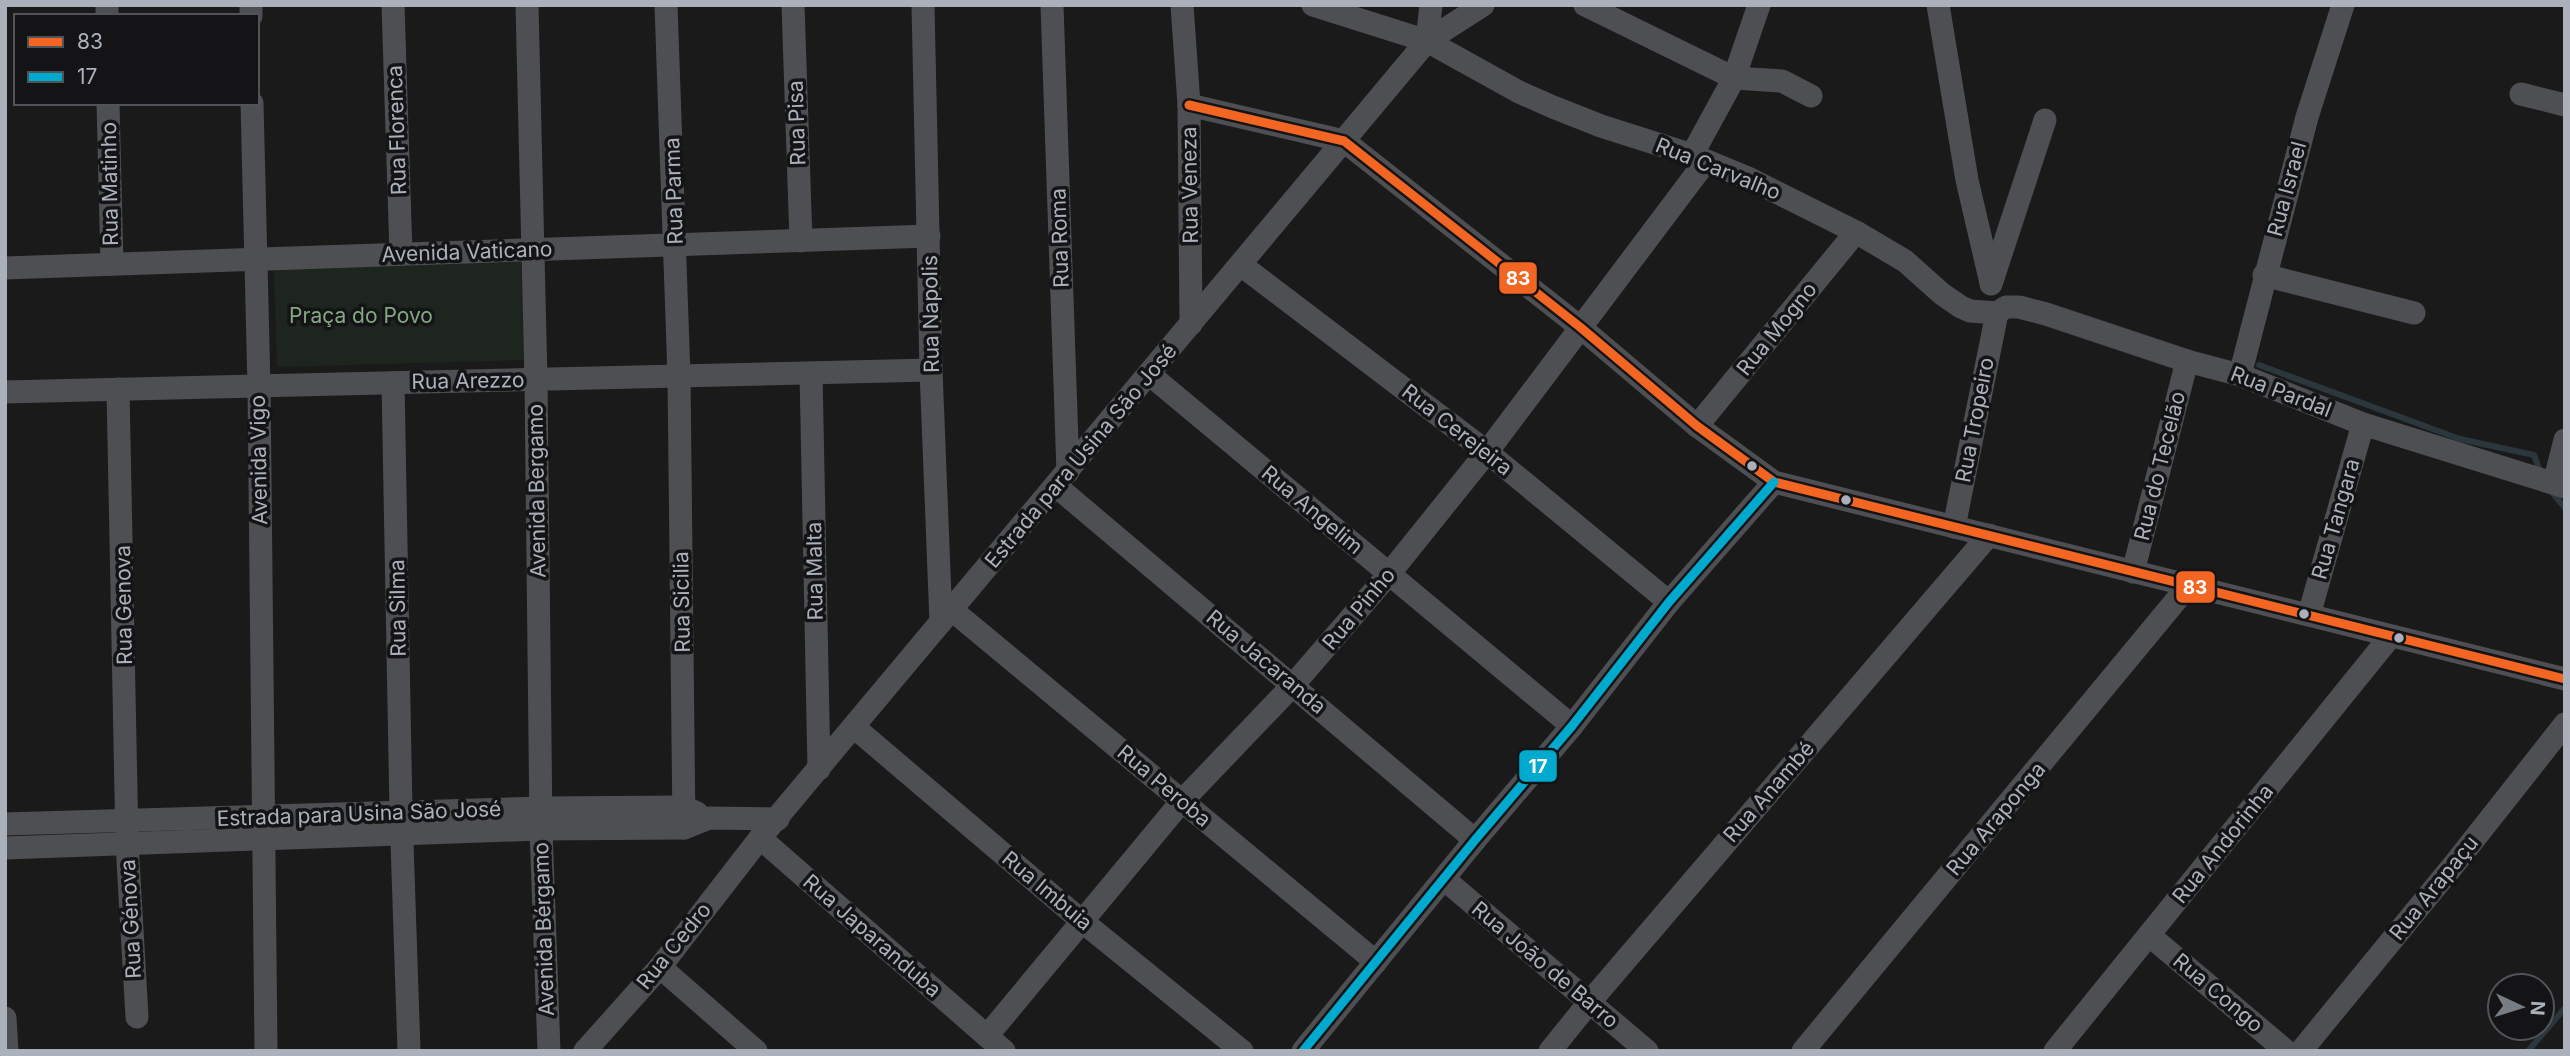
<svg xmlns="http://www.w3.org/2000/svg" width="2570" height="1056" font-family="Inter,sans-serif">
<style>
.green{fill:#1d251e}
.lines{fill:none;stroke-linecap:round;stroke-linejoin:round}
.stream{stroke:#2c363d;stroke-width:6}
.minor{stroke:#4e4f53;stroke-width:23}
.bus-1-casing{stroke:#141416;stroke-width:14}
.bus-2-casing{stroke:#141416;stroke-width:14}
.bus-1{stroke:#f26522;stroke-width:9}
.bus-2{stroke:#00a9ce;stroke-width:9}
.bus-dot{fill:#abb1bb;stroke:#141416;stroke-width:2.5}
.labels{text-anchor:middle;stroke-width:7;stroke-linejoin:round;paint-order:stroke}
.street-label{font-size:21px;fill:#abb1bb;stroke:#141416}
.park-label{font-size:21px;fill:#82a781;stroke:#141416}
.line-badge{stroke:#141416;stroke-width:2.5}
.badge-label{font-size:19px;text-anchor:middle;font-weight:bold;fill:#fff}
</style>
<rect width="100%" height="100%" fill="#1a1a1a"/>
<polygon class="green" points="521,262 524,360 277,367 274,269"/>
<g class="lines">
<g class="stream">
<polyline points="2259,365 2460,439 2534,455 2541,474"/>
<polyline points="2551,491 2565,508"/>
<polyline points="2528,1051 2565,1008"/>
</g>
<g class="minor">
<polyline points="107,5 107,16"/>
<polyline points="251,5 251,16"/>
<polyline points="393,5 401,254"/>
<polyline points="527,5 536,380 541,829 549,1051"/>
<polyline points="666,5 679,376 684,828"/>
<polyline points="793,5 801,241"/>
<polyline points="923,5 931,370 941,622"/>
<polyline points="1052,5 1068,472"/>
<polyline points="1182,5 1189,105 1191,324"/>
<polyline points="1313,5 1427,41 1519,92 1553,107 1601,126 1692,155 1750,179 1856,232 1905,261 1942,294 1961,307 1970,311 1997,313"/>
<polyline points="1585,5 1734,78 1692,155"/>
<polyline points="1759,5 1734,78 1782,81 1811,96"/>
<polyline points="1938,5 1967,180 1991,283"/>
<polyline points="1427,41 1431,5"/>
<polyline points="2521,94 2565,105"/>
<polyline points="108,103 112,264"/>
<polyline points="252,103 259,386 266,1051"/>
<polyline points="1189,105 1344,141 1580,327 1697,426 1774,482 2565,679"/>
<polyline points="1241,265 1487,452 1669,602"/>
<polyline points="5,268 929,236"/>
<polyline points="2264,275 2414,313"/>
<polyline points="1991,284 2045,120"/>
<polyline points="1997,313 2006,307 2019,307 2046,314 2187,361 2240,375 2363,424 2565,487"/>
<polyline points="811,373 819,769"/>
<polyline points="1149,374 1572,726"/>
<polyline points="2240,375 2307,117 2343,5"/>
<polyline points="393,383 401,812 409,1051"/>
<polyline points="118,389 127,843 137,1017"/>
<polyline points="5,392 931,370"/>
<polyline points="1697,426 1856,232"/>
<polyline points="2554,483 2565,440"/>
<polyline points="1056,486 1475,840"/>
<polyline points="1954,527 1997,313"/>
<polyline points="2133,572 2187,361"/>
<polyline points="952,610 1376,962"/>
<polyline points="2309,615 2363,424"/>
<polyline points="854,727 1083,922 1242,1051"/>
<polyline points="5,824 541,808 684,807 697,813"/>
<polyline points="5,848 541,829 684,828 709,818 778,819"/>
<polyline points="1444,879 1647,1051"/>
<polyline points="2149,935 2286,1051"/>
<polyline points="660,967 756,1051"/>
<polyline points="5,1018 7,1051"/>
<polyline points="987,1036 1182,801 1293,685 1389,574 1487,452 1706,161"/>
<polyline points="585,1051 660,967 760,838"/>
<polyline points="1004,1051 760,838 1427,41 1483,5"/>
<polyline points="1303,1051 1475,840 1572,726 1669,602 1774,482"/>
<polyline points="1550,1051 1588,1004 1989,535"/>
<polyline points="1803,1051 2188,586"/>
<polyline points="2055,1051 2390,637"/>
<polyline points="2301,1051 2456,862 2565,724"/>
</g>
<defs>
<polyline id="bus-1" points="1189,105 1344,141 1580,327 1697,426 1774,482 2565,679"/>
<polyline id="bus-2" points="1303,1051 1475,840 1572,726 1669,602 1774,482"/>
</defs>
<use href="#bus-1" class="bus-1-casing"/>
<use href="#bus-2" class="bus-2-casing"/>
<use href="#bus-1" class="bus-1"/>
<use href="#bus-2" class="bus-2"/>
</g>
<g class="bus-dot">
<circle cx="1752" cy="466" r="6"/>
<circle cx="1846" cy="500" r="6"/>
<circle cx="2304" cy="614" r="6"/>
<circle cx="2399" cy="638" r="6"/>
</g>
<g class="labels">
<g class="street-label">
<text transform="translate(797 123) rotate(-92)" y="7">Rua Pisa</text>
<text transform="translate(397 130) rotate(-92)" y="7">Rua Florenca</text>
<text transform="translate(1718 169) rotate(22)" y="7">Rua Carvalho</text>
<text transform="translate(110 184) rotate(-91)" y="7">Rua Matinho</text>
<text transform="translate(1190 185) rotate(-91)" y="7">Rua Veneza</text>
<text transform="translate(2287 189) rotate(-75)" y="7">Rua Israel</text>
<text transform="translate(674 191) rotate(-92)" y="7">Rua Parma</text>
<text transform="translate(1060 238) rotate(-92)" y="7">Rua Roma</text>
<text transform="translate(467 252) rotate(-2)" y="7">Avenida Vaticano</text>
<text transform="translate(931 314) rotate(-91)" y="7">Rua Napolis</text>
<text transform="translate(1777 329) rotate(-51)" y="7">Rua Mogno</text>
<text transform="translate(468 381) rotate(-1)" y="7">Rua Arezzo</text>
<text transform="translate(2281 392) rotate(21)" y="7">Rua Pardal</text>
<text transform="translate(1975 420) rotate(-79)" y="7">Rua Tropeiro</text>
<text transform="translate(1457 430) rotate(38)" y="7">Rua Cerejeira</text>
<text transform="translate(1081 456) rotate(-50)" y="7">Estrada para Usina São José</text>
<text transform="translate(259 460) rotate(-91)" y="7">Avenida Vigo</text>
<text transform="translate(2160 466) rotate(-76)" y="7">Rua do Tecelão</text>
<text transform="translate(537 491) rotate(-91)" y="7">Avenida Bergamo</text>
<text transform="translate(1312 510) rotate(40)" y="7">Rua Angelim</text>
<text transform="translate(2336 519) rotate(-74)" y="7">Rua Tangara</text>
<text transform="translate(815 571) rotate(-91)" y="7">Rua Malta</text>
<text transform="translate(682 602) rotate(-91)" y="7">Rua Sicilia</text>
<text transform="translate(124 605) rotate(-91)" y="7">Rua Genova</text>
<text transform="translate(398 608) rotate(-91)" y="7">Rua Silma</text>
<text transform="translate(1359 609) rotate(-50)" y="7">Rua Pinho</text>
<text transform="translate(1266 662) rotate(40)" y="7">Rua Jacaranda</text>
<text transform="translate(1164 786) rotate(40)" y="7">Rua Peroba</text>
<text transform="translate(1769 792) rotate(-49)" y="7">Rua Anambé</text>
<text transform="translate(359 814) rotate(-2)" y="7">Estrada para Usina São José</text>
<text transform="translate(1996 819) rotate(-50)" y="7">Rua Araponga</text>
<text transform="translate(2223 844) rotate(-51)" y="7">Rua Andorinha</text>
<text transform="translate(2434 888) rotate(-51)" y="7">Rua Arapaçu</text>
<text transform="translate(1047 891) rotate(40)" y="7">Rua Imbuia</text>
<text transform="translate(131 919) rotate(-93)" y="7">Rua Génova</text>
<text transform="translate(544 929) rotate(-92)" y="7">Avenida Bérgamo</text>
<text transform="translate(872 936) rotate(41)" y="7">Rua Japaranduba</text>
<text transform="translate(674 946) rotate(-51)" y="7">Rua Cedro</text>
<text transform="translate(1545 965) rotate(40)" y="7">Rua João de Barro</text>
<text transform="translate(2218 993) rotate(40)" y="7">Rua Congo</text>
</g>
<g class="park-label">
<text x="361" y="323">Praça do Povo</text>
</g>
</g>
<g class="line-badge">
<rect x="1498" y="261" width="40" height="34" rx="7" fill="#f26522"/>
<rect x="2175" y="570" width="41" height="34" rx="7" fill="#f26522"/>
<rect x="1518" y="749" width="40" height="34" rx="7" fill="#00a9ce"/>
</g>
<g class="badge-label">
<text x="1518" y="285">83</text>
<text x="2195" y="594">83</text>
<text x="1538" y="773">17</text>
</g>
<rect width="2570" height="1056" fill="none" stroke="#abb1bb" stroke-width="14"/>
<rect x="14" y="14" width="245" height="91" fill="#141416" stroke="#505358" stroke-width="2"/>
<rect x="28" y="37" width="35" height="10" fill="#f26522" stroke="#505358" stroke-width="2"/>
<text x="77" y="49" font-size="21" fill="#abb1bb">83</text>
<rect x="28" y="72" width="35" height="10" fill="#00a9ce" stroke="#505358" stroke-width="2"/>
<text x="77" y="84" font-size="21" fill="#abb1bb">17</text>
<g transform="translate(2521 1007) rotate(94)"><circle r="33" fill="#141416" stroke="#505358" stroke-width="2"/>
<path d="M0-5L12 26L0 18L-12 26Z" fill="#787c83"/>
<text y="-10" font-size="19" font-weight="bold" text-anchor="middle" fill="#abb1bb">N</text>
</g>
</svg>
